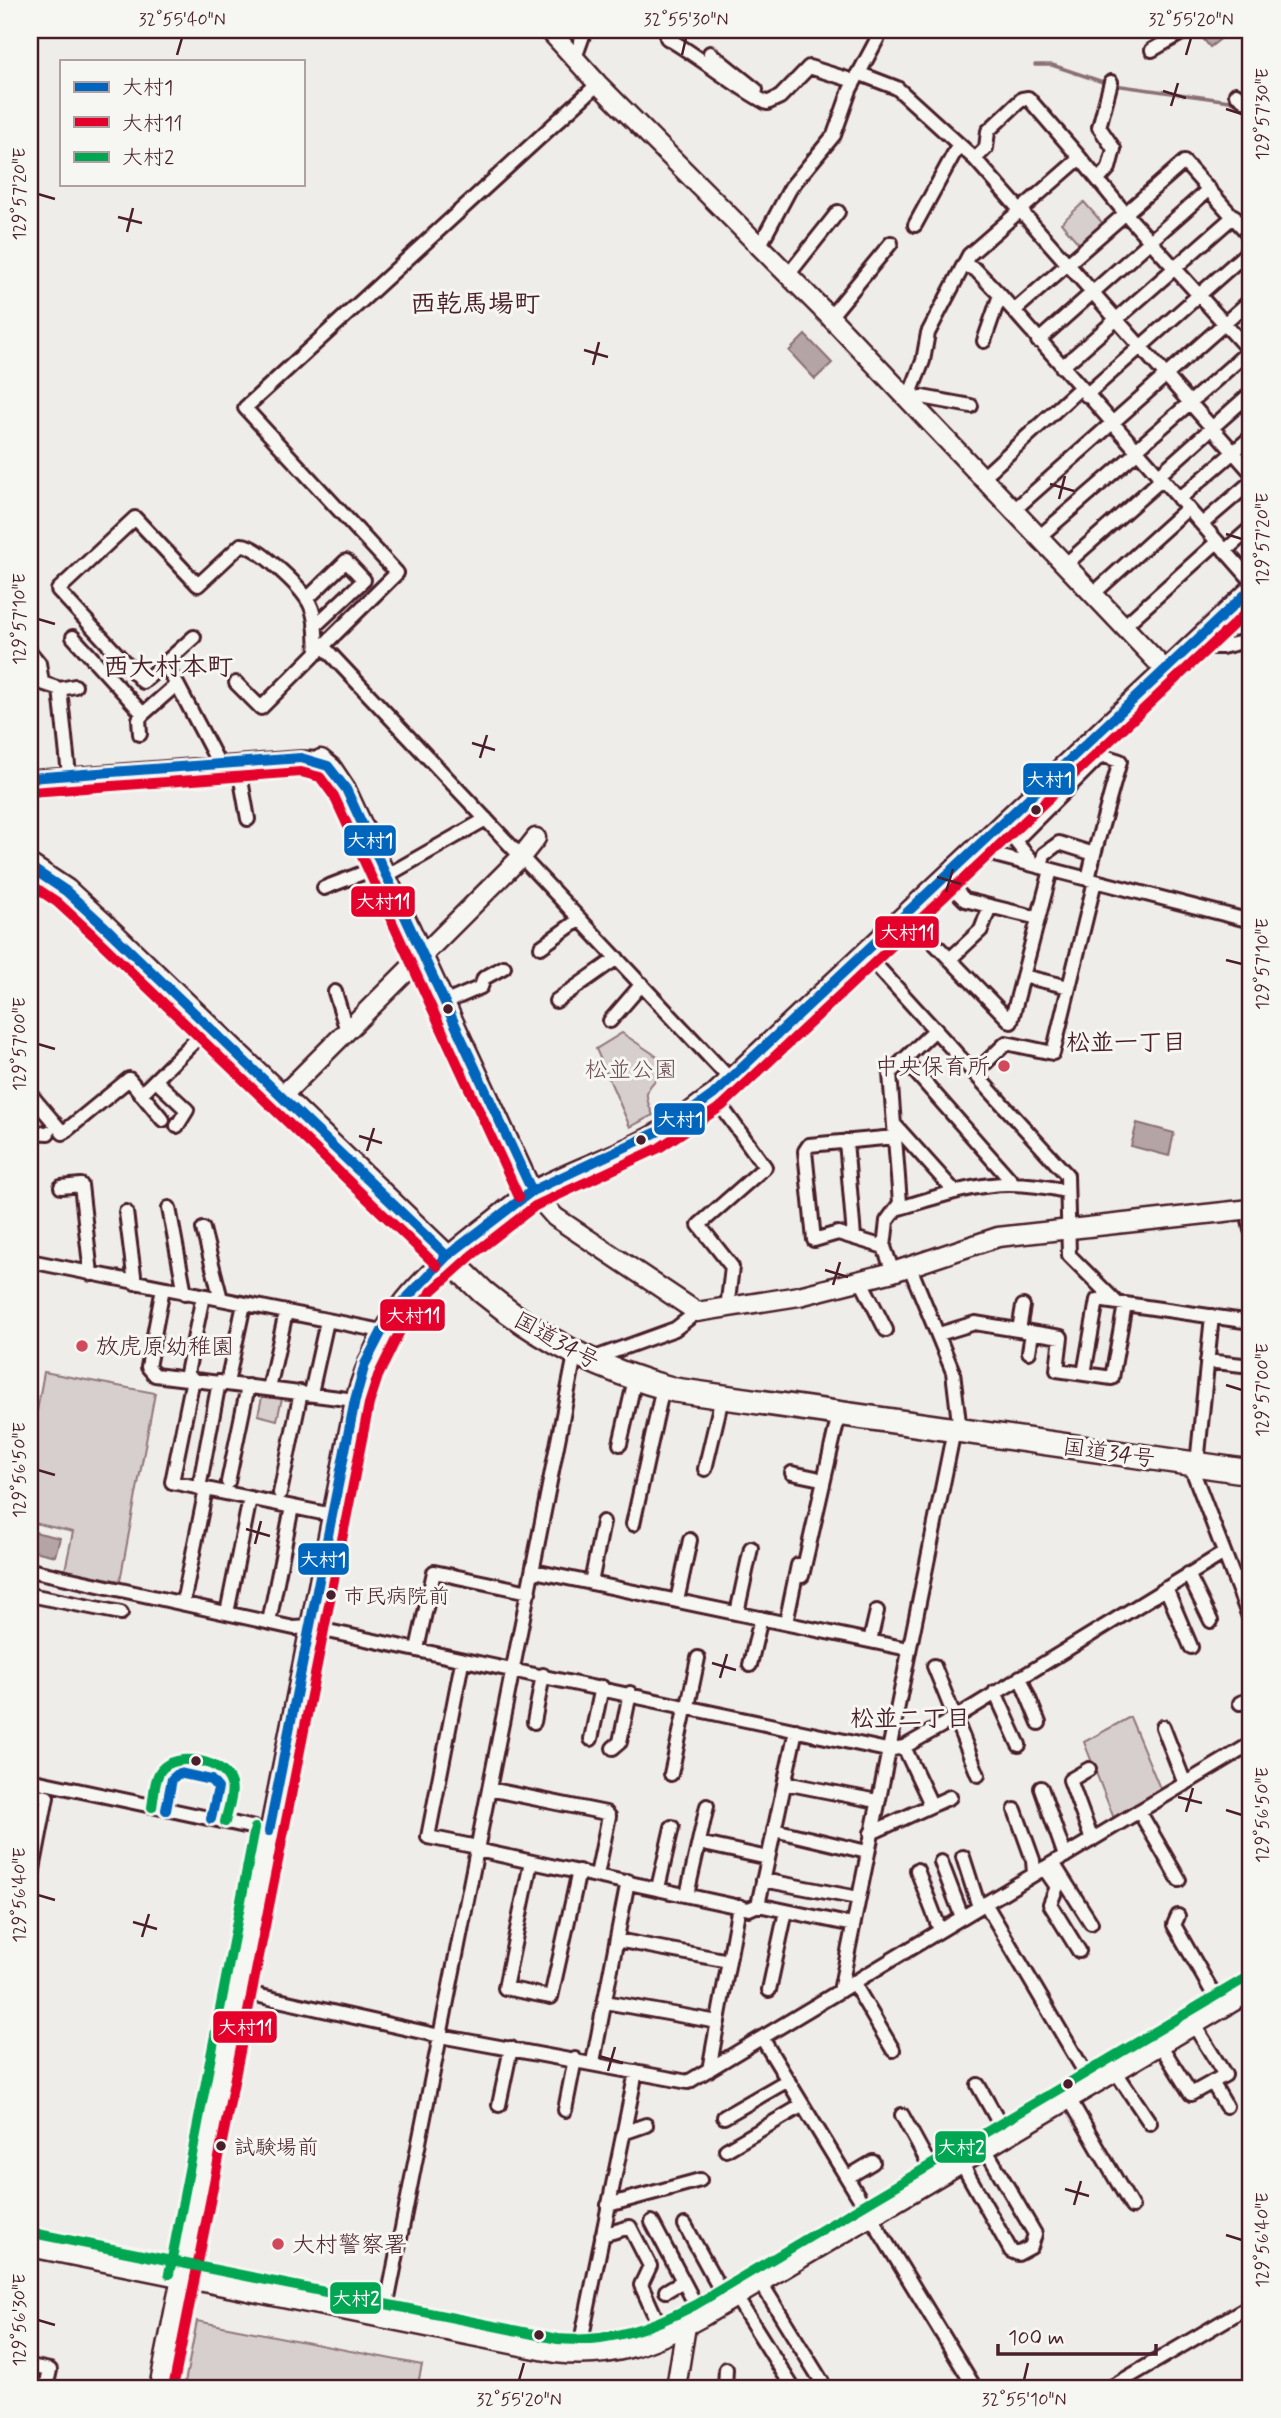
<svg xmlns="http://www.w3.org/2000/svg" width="1281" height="2418" viewBox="0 0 1281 2418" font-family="Mynerve,'Klee One',sans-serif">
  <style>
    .green { fill: #d7cfce; stroke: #90777c; stroke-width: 2 }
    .water { fill: #b4a4a5; stroke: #8a6f74; stroke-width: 2 }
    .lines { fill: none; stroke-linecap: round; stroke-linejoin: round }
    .stream { stroke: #8a6f74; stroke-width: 3.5 }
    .street-casing { stroke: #4a1f2b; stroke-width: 18 }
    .secondary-casing { stroke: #4a1f2b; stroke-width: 23 }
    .highway-casing { stroke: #4a1f2b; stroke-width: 28 }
    .street { stroke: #f6f6f2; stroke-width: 12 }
    .secondary { stroke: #f6f6f2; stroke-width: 18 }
    .highway { stroke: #f6f6f2; stroke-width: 23 }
    .bus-1-casing { stroke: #f6f6f2; stroke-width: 16 }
    .bus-2-casing { stroke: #f6f6f2; stroke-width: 16 }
    .bus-3-casing { stroke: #f6f6f2; stroke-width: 16 }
    .bus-1 { stroke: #0065bd; stroke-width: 10 }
    .bus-2 { stroke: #e4002b; stroke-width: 10 }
    .bus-3 { stroke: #00a651; stroke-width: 10 }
    .ticks { fill: none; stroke: #4a1f2b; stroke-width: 2.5 }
    .bus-dot { fill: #4a1f2b; stroke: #f6f6f2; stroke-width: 2.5 }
    .poi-dot { fill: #d1495b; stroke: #f6f6f2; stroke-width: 2.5 }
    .labels { text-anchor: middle; stroke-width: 6; stroke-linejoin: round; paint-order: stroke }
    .bus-label { font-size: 21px; fill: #4a1f2b; stroke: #f6f6f2; text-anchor: start }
    .poi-label { font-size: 23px; fill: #4a1f2b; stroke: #f6f6f2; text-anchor: start }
    .park-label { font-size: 23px; fill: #6d4b54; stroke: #f6f6f2 }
    .street-label { font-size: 23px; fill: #4a1f2b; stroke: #f6f6f2 }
    .neighbourhood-label { font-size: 24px; font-weight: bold; fill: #4a1f2b; stroke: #f6f6f2 }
    .quarter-label { font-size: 26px; font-weight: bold; fill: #4a1f2b; stroke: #f6f6f2 }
    .line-badge { stroke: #f6f6f2; stroke-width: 2.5 }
    .badge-label { font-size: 19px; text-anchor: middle; font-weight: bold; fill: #fff }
    .neatline { fill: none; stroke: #4a1f2b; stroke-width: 2.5 }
    .ticks-label { font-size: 18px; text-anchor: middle; fill: #4a1f2b }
  </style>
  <rect width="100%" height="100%" fill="#efedea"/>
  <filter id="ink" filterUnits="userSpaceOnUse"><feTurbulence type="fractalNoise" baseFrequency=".0143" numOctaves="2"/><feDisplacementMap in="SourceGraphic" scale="14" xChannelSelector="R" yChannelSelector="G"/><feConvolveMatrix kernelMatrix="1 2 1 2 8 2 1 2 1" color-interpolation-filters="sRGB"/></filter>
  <g filter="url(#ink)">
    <path class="green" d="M1084 202 1105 226 1081 246 1061 223Z
      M622 1033 664 1061 665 1065C654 1090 638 1083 653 1115L630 1127 596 1049Z
      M44 1372 155 1393 120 1581 65 1570 73 1532 30 1522V1450Z
      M263 1393 282 1398 277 1420 258 1415Z
      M1130 1717 1162 1793 1115 1821 1084 1742Z
      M197 2321 422 2365 417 2388H184Z"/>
    <path class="water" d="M1204 30H1232L1210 47 1199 34Z
      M805 335 832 363 815 379 789 351Z
      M1137 1123 1174 1133 1169 1156 1131 1146Z
      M30 1531 60 1538 55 1556 30 1550Z"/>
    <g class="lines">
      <path class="stream" d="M1035 65H1052L1106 83
        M1114 85 1237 102"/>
      <g class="street-casing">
        <path id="street" d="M667 38C702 58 731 84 767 103L780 97 809 67 854 81
          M1152 50 1187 30
          M710 53 756 90
          M575 58 585 30
          M858 73 897 88 975 159 1251 472
          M598 84 245 408 397 573 323 646 730 1079
          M1236 94 1251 105
          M975 159 986 148 988 131 1022 99 1028 98 1080 158
          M1099 179 1109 168 1114 149 1099 127 1111 82
          M915 225 958 146
          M760 245 791 187 834 135 850 90 882 30
          M966 265 976 270 1000 295 1251 580
          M788 275 838 212
          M1014 311 1184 162 1251 237
          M830 317 891 243
          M984 341 1000 295
          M1038 341 1209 189
          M1062 367 1234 216
          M1086 395 1251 249
          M908 399 923 361 928 333 969 255 1080 158 1125 213 1251 353
          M908 399 922 397 971 406
          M1136 450 1251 349
          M1158 476 1251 393
          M983 477 1080 388
          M1179 499 1251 437
          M1014 510 1251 300
          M1202 524 1251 482
          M1040 536 1137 452
          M1225 551 1251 528
          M1066 564 1162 479
          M1093 594 1187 509
          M307 599 346 561 364 580 315 626
          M1124 626 1217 542
          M73 637 143 714 177 684 219 764
          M1191 647H1222L1251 640
          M30 652 39 663 42 683 60 689
          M164 664 143 682 58 590 135 518 198 585 241 545C255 543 299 586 307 599 317 613 316 636 317 653
          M236 683 261 708 320 649
          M177 684 164 664 194 637
          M140 734 139 719 143 714
          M238 763 248 819
          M69 775 60 689 75 686
          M30 778 301 758 321 759
          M975 850 1251 921
          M1094 854 1120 761 1101 755 1098 750
          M1035 865 1015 841 1101 755
          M1041 867 1044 854 1059 843 1094 854 1088 879
          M386 876 486 819
          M944 879 965 900 1038 918
          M324 888 381 866
          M906 914 1011 1022 1051 870
          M541 947 580 919
          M865 953 1067 1175 1069 1255 1117 1303
          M950 959 981 930 990 906
          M1023 976 1069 987
          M335 992 347 1031
          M556 1001 617 958
          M444 1003 481 987 484 978 504 967
          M610 1021 642 984
          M904 1059 1014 1184
          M975 1073 1006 1043 1053 1053 1095 881
          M155 1080 187 1110 177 1126
          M30 1094 63 1133 129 1079 163 1120
          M141 1094 209 1027
          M713 1095 765 1167 699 1225 732 1267 727 1309
          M894 1124 955 1192
          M30 1132 48 1133
          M846 1141 854 1237
          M61 1187 81 1185 91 1274
          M169 1208 185 1293
          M899 1208C965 1189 996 1175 1065 1191
          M1247 1209 1251 1230
          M126 1212 135 1283
          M203 1229 221 1299
          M884 1247 838 1233 814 1240 805 1151 809 1145 895 1137
          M30 1261 382 1331
          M909 1265 953 1372 960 1431
          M893 1272 884 1247 887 1221 900 1203 890 1073 936 1029
          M861 1281 886 1330
          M163 1288 148 1367 155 1375 355 1400
          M1125 1304 1251 1322
          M1019 1330 1023 1306
          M939 1334 975 1323 1061 1337 1057 1370 1112 1378 1125 1304 1097 1300 1084 1374
          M1029 1352 1032 1333
          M592 1359 675 1329 697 1312
          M1207 1361 1251 1366
          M186 1378 203 1296
          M193 1379 172 1482 332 1515
          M227 1383 244 1304
          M269 1389 286 1312
          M311 1393 327 1321
          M620 1444 635 1379
          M1190 1464 1251 1622
          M1197 1464 1212 1316
          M705 1469 722 1398
          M792 1473 816 1478
          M228 1482 248 1386
          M199 1488 219 1382
          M280 1493 301 1392
          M633 1524 663 1387
          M30 1570 294 1628 309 1627 887 1750 904 1747 955 1718 1224 1553
          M534 1571 908 1649
          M1188 1574 1211 1621
          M802 1576 839 1414
          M591 1583 603 1522
          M1166 1588 1191 1647
          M30 1595 121 1613
          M677 1601 690 1540
          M183 1603 206 1489
          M227 1613 250 1498
          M737 1613 751 1548
          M269 1622 292 1507
          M786 1623 798 1565
          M870 1641 877 1611
          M417 1649 434 1572 529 1592
          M750 1665 761 1618
          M934 1666 978 1775
          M461 1667 428 1837 477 1847
          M1020 1677 1039 1723
          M995 1692 1019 1745
          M1240 1703 1251 1699
          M688 1706 698 1658
          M534 1722 543 1675
          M1163 1727 1185 1784
          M591 1739 602 1687
          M904 1747 929 1800 927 1807
          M613 1748 620 1742 630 1693
          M1089 1769 1070 1780 1092 1840
          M671 1774 686 1705
          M30 1780 269 1831
          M785 1783 877 1801
          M1041 1788 1065 1856
          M489 1789 606 1813 609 1816 597 1875
          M30 1793 47 1797 30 1885
          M1015 1810 1033 1860 1034 1874
          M1139 1811 1179 1880
          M774 1830 867 1852
          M871 1833 950 1797
          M699 1843 768 1858
          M477 1850 749 1909 758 1905 796 1730
          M963 1857 979 1907
          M531 1862 505 1988 551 1997 579 1871
          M941 1862 962 1917
          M1053 1863 1091 1923
          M1044 1868 1057 1887 1050 1904 1079 1951
          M917 1870 940 1930
          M763 1880 858 1898
          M658 1888 672 1827
          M687 1895 707 1806
          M985 1903 1093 2086
          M758 1905 853 1925
          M1178 1916 1174 1925 1222 2009
          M617 1940 729 1961
          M853 1982 893 2050
          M769 1990 786 1911
          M238 1991 440 2036 688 2082 1251 1744
          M840 1991 954 1430
          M605 2002 718 2022
          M762 2038 975 2388
          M1161 2046 1191 2094 1225 2075 1194 2025
          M593 2062 628 1881
          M709 2070 739 1906
          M1116 2072 1150 2123
          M1212 2082 1226 2106
          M978 2085 1007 2137
          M1070 2100 1132 2207
          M499 2105 511 2048
          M565 2110 575 2059
          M902 2115 937 2179
          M724 2117 788 2080
          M623 2133 646 2125
          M726 2150 803 2105
          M962 2164 1011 2251 1018 2254 1031 2247 1035 2234 986 2150
          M848 2177 873 2162
          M608 2205 700 2180
          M652 2222 702 2317
          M685 2225 727 2302
          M602 2235 630 2227 650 2266 641 2285 664 2336
          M761 2283 822 2382 820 2388
          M666 2291 683 2281
          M736 2297 793 2388
          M384 2319 575 1355
          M578 2356 636 2072
          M30 2366 50 2370 46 2388
          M725 2388 726 2369
          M1110 2388 1251 2305"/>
      </g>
      <g class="secondary-casing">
        <path id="secondary" d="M549 30 598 84 830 317 1166 671
          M321 759 332 768 346 789 532 1191 555 1217 697 1312 799 1296 893 1272 998 1237 1251 1209
          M282 1096 521 857 536 838
          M30 2247 556 2353C611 2360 655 2343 702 2317L1251 1991
          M159 2388 355 1400C379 1317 420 1276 487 1225 502 1214 517 1199 534 1190 578 1167 627 1152 669 1126 684 1117 698 1105 713 1095L1251 589
          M676 2388 686 2326"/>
      </g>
      <g class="highway-casing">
        <path id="highway" d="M30 867 66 891 104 926 483 1292C541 1340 602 1371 675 1390L1251 1472"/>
      </g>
      <use href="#street" class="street"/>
      <use href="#secondary" class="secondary"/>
      <use href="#highway" class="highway"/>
      <g class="bus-1-casing">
        <path id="bus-1" d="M30 778 301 758 328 766 346 789 532 1191
          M30 867 66 891 104 926 447 1256
          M166 1810 172 1779 179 1773 211 1780 218 1788 211 1819
          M269 1831 355 1400 365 1364 382 1331 403 1302 447 1256 532 1191 670 1126 713 1095 1251 589"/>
      </g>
      <g class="bus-2-casing">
        <path id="bus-2" d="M31 792 301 772 320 777 334 796 519 1197
          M30 884 57 902 94 936 437 1266
          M173 2388 369 1404 378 1376 401 1329 432 1291 472 1255 535 1206 659 1148 722 1106 1251 608"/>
      </g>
      <g class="bus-3-casing">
        <path id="bus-3" d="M152 1807C154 1797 154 1779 161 1770 176 1751 225 1760 231 1784 234 1795 227 1812 225 1822
          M33 2233 558 2339C609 2343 651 2328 695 2305L1244 1979
          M169 2274 255 1828"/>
      </g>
      <use href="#bus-1" class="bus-1"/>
      <use href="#bus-2" class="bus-2"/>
      <use href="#bus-3" class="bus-3"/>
    </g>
  </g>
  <path class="ticks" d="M177 55 182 38M682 55 686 38M1186 55 1191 38M1163 91 1186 98M1171 106 1178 83M1226 109 1242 114M38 194 55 199M118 217 142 223M127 232 133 208M584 350 608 357M593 365 599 342M1050 484 1074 491M1059 499 1065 476M1226 534 1242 539M38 619 55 624M472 743 495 750M480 758 487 735M937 877 961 884M946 892 953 869M1226 960 1242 964M38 1044 55 1049M359 1136 382 1143M367 1151 374 1128M825 1270 848 1277M833 1285 840 1262M1226 1385 1242 1390M38 1470 55 1475M246 1529 270 1536M255 1544 261 1521M712 1663 736 1670M720 1678 727 1654M1178 1797 1202 1803M1226 1810 1242 1815M1186 1812 1193 1788M38 1895 55 1900M133 1922 157 1929M142 1937 149 1914M599 2056 623 2063M608 2071 615 2047M1065 2189 1089 2196M1074 2205 1081 2181M1226 2235 1242 2240M38 2320 55 2325M519 2380 524 2363M1024 2380 1028 2363"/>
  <g class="bus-dot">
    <circle cx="1036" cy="810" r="6"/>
    <circle cx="448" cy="1009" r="6"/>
    <circle cx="641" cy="1140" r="6"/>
    <circle cx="331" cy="1595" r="6"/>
    <circle cx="196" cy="1761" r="6"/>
    <circle cx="1068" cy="2084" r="6"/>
    <circle cx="221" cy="2146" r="6"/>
    <circle cx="539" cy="2335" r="6"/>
  </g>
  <g class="poi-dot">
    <circle cx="1004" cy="1066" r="7"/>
    <circle cx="82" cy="1346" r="7"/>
    <circle cx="278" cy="2244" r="7"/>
  </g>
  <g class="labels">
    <g class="bus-label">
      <text x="344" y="1603">市民病院前</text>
      <text x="234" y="2154">試験場前</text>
    </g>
    <g class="poi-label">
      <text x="990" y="1074" text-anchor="end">中央保育所</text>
      <text x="96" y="1354">放虎原幼稚園</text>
      <text x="292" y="2252">大村警察署</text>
    </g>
    <g class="park-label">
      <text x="631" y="1077">松並公園</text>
    </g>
    <g class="street-label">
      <text transform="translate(557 1340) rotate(29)" y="8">国道34号</text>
      <text transform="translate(1109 1452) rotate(8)" y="8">国道34号</text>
    </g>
    <g class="neighbourhood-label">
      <text x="1126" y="1050">松並一丁目</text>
      <text x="910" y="1726">松並二丁目</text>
    </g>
    <g class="quarter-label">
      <text x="475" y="312">西乾馬場町</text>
      <text x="168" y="675">西大村本町</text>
    </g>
  </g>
  <g class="line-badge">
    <rect x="1022" y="762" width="54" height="34" rx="7" fill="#0065bd"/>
    <rect x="343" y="824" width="54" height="33" rx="7" fill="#0065bd"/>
    <rect x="350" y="885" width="66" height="33" rx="7" fill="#e4002b"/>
    <rect x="874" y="915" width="66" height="34" rx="7" fill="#e4002b"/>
    <rect x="653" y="1102" width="53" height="34" rx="7" fill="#0065bd"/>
    <rect x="379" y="1298" width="67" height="34" rx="7" fill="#e4002b"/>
    <rect x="297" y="1542" width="53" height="34" rx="7" fill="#0065bd"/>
    <rect x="212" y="2010" width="66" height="34" rx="7" fill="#e4002b"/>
    <rect x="934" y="2130" width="53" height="34" rx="7" fill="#00a651"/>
    <rect x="329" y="2281" width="53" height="34" rx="7" fill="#00a651"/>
  </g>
  <g class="badge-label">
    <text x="1049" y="786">大村1</text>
    <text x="370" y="847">大村1</text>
    <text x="383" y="908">大村11</text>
    <text x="907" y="939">大村11</text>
    <text x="680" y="1126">大村1</text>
    <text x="413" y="1322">大村11</text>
    <text x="323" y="1566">大村1</text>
    <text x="245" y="2034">大村11</text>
    <text x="961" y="2154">大村2</text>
    <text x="356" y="2305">大村2</text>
  </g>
  <rect width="1281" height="2418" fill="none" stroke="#f6f6f2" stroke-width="77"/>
  <rect x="60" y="60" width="245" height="126" fill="#f6f6f2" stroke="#b1a0a2" stroke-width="2"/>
  <rect x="74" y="82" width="35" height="10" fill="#0065bd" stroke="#b1a0a2" stroke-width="2"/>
  <text x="122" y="94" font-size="21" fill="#4a1f2b">大村1</text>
  <rect x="74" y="117" width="35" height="10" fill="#e4002b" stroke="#b1a0a2" stroke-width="2"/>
  <text x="122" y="130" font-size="21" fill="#4a1f2b">大村11</text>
  <rect x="74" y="152" width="35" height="10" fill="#00a651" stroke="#b1a0a2" stroke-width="2"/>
  <text x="122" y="164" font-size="21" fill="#4a1f2b">大村2</text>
  <path d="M998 2344v10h158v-10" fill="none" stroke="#4a1f2b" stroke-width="3.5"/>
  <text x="1008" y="2344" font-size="21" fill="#4a1f2b" stroke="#f6f6f2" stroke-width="5" paint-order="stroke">100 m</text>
  <rect x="38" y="38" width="1204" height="2342" class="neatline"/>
  <g class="ticks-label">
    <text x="182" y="25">32°55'40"N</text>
    <text x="686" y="25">32°55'30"N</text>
    <text x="1191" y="25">32°55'20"N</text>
    <text transform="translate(1262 114) rotate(-90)" y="6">129°57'30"E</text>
    <text transform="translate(19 194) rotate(-90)" y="6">129°57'20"E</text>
    <text transform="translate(1262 539) rotate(-90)" y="6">129°57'20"E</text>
    <text transform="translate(19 619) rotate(-90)" y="6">129°57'10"E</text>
    <text transform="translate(1262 964) rotate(-90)" y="6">129°57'10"E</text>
    <text transform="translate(19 1044) rotate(-90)" y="6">129°57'00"E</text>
    <text transform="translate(1262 1390) rotate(-90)" y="6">129°57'00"E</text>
    <text transform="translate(19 1470) rotate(-90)" y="6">129°56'50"E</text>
    <text transform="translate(1262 1815) rotate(-90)" y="6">129°56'50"E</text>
    <text transform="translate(19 1895) rotate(-90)" y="6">129°56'40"E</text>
    <text transform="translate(1262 2240) rotate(-90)" y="6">129°56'40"E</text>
    <text transform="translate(19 2320) rotate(-90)" y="6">129°56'30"E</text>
    <text x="519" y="2405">32°55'20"N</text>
    <text x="1024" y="2405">32°55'10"N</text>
  </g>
</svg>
